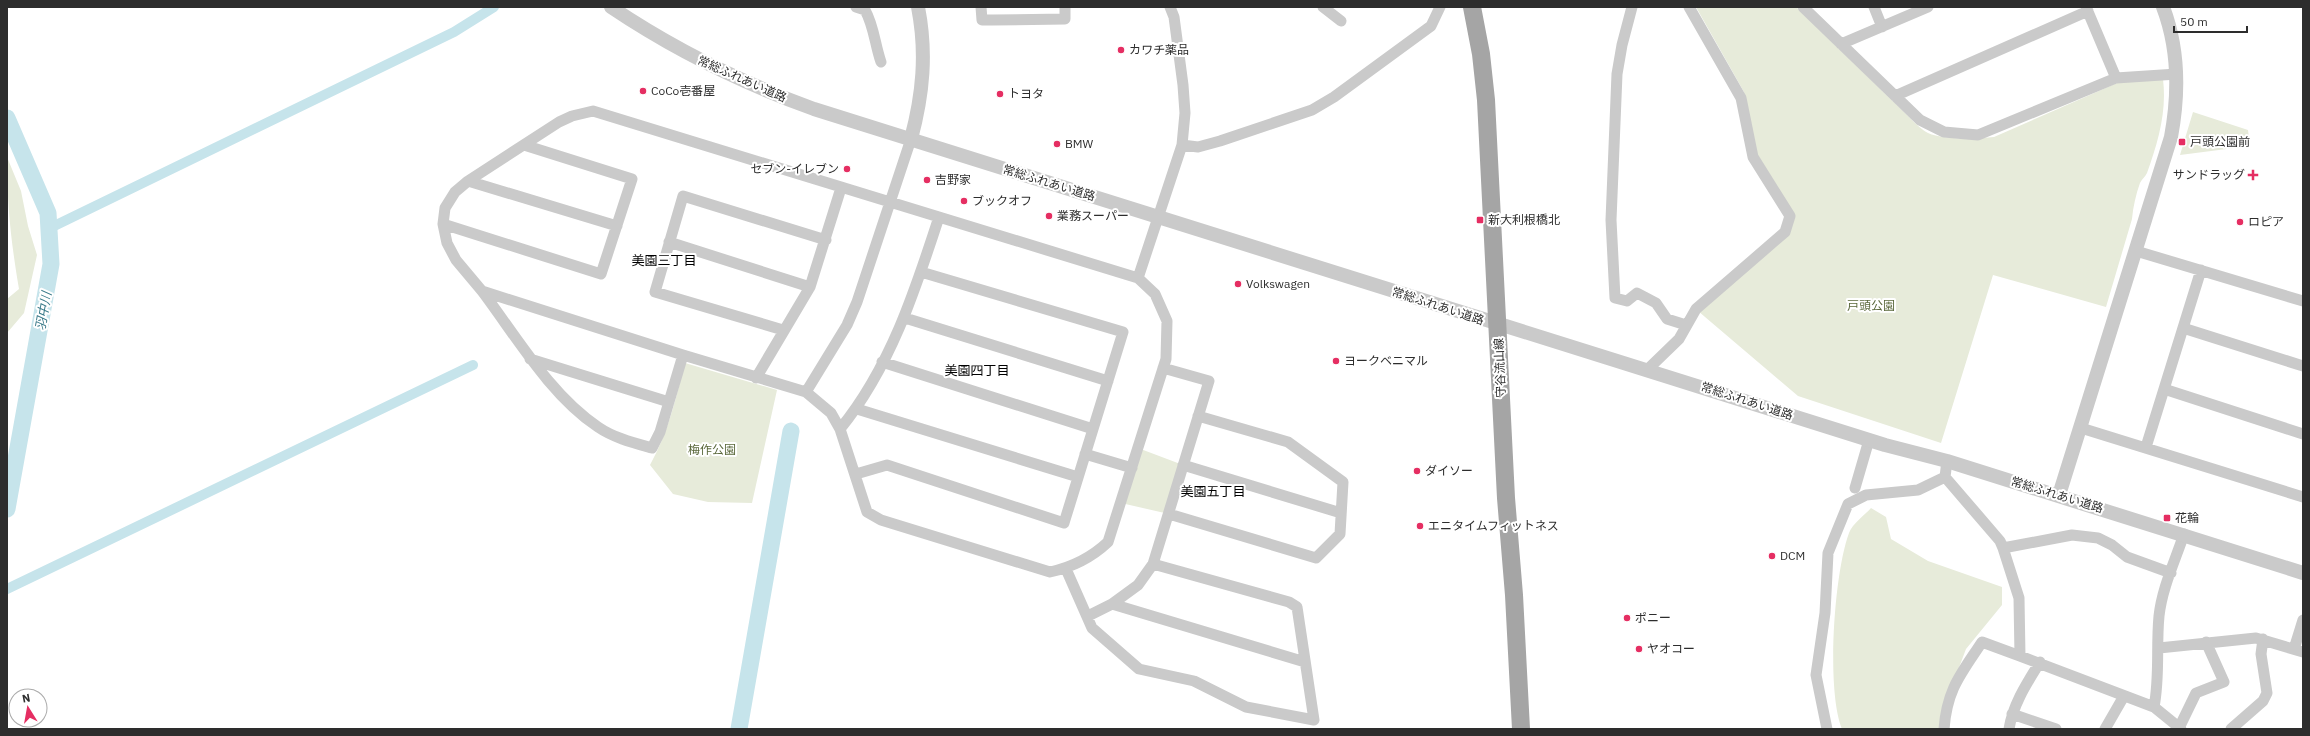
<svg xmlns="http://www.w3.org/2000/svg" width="2310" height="736" viewBox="0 0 2310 736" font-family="'IBM Plex Sans','Noto Sans JP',sans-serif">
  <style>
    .green { fill: #e7ebda }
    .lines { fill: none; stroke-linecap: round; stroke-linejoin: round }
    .canal { stroke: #c6e4eb; stroke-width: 10 }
    .river { stroke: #c6e4eb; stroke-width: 17 }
    .minor { stroke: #cacaca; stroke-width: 11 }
    .tertiary { stroke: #cacaca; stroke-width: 14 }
    .primary { stroke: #a5a5a5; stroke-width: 18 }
    .poi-dot { fill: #e52e62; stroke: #fff; stroke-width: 1.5 }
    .labels { text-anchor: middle; stroke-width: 4; stroke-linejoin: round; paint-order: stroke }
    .poi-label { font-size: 12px; fill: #2d2d2d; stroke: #fff; text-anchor: start }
    .street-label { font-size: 12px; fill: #2d2d2d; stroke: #fff }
    .park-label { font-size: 12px; fill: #5a683b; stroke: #fff }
    .neighbourhood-label { font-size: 13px; fill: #000; stroke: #fff }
    .water-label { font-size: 13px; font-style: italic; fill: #397a89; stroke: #fff }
  </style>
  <rect width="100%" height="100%" fill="#fff"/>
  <path class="green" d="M1696 7H1796L1911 119C1916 124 1922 130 1928 133 1943 140 1977 139 1994 137L2124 80 2163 79C2167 112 2158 142 2147 173 2145 177 2142 179 2140 183 2136 194 2133 207 2132 219L2106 307 1993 275 1941 443 1798 396 1698 311 1794 221 1755 153 1744 92Z
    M2193 112 2248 130 2250 146 2180 155Z
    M7 157 21 191 28 226 37 255 24 313 7 333V299L19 289C11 242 7 205 7 157Z
    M685 363 777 390 752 503 708 502 673 494 650 465C668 433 676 398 685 363Z
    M1138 448 1183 465 1169 514 1121 503Z
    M1871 508 1886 517 1891 539 1928 561 2002 587V605L1966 649 1949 694 1945 729H1842C1826 690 1834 573 1849 533 1852 524 1865 515 1871 508Z"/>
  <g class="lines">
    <path class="canal" d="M50 228 454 32 494 7
      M7 589 473 365"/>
    <path class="river" d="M7 118 48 213 51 264 7 509
      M739 729 791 431"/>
    <path class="minor" d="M856 7 865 10C874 26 875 45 881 62
      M981 7 982 20H993L1065 19V7
      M1323 7 1341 21
      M1632 7 1622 45 1617 74 1611 220 1615 298 1627 301 1637 293 1656 303 1667 319 1686 325
      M1803 7 1920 120 1944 132 1978 135 2116 78 2177 74
      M1874 7 1882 27
      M2086 7 2116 78
      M1841 44 1928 7
      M1895 96 2088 11
      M593 111 1138 278 1155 294 1167 321 1166 359 1108 542C1091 558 1073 567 1050 572L881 520 867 512 840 429 831 413 806 392 683 355 482 291 456 260 447 243 443 224 445 208 455 192 468 181 559 122 572 116Z
      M1182 145 1198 147 1220 141 1312 110 1334 97 1431 26 1440 7
      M468 181 617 226
      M443 224 601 274 632 179 524 145
      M669 242 810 287
      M2136 251 2303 301
      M1138 278 1182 145 1185 113 1183 85 1174 17 1170 7
      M482 291C516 336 550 395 598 427 614 438 634 443 652 448L660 432 683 355
      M905 318 1108 381
      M2183 328 2303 366
      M783 330 655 292 683 196 826 240
      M530 359 669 402
      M882 362 1093 429
      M1647 370 1679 339 1696 309 1785 232 1790 216 1753 157 1741 98 1689 7
      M756 378 810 287 841 188
      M2164 389 2303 434
      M806 392 847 325 857 302 911 139
      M857 409 1078 477
      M2081 428 2303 497
      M840 429C890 368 915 291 939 217
      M2146 447 2201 270
      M1085 454 1132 468
      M1947 461 1945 477 2000 541 2003 548 2019 598 2020 656 2154 707 2181 729
      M1183 465 1341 513
      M856 474 887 465 1064 523 1123 332 921 272
      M1855 488 1869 440
      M1169 514 1316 558 1340 534 1343 482 1288 442 1198 416
      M2003 548 2072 535 2098 538 2112 545 2127 557 2171 573
      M1066 569 1092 628 1139 669 1194 681 1246 707 1314 720 1297 607 1289 602 1153 564
      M1112 604 1305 662
      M1088 616 1112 604 1138 585 1153 564 1209 381 1163 368
      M2159 648 2256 638 2303 652
      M2294 649 2303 620
      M2154 707C2160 677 2156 647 2159 616 2162 588 2175 561 2184 534
      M2012 714 2056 729
      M2179 728 2196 693 2224 682 2206 642
      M1827 729 1816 675 1825 613 1828 553 1848 504 1866 495 1918 490 1945 477
      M1944 729C1947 689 1961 674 1982 642L2020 656
      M2009 729C2013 704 2027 683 2040 662
      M2105 729 2124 696
      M2231 729 2263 701 2267 693 2261 654 2263 639"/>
    <path class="tertiary" d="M611 7C675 50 742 83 814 109L1885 445 1947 461 2303 573
      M911 139C923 94 927 53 918 7
      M2059 495 2171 137C2179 94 2179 49 2163 7"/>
    <path class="primary" d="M1472 7 1481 54 1486 100 1506 498 1514 595 1521 729"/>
  </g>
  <g class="poi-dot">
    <circle cx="1121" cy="50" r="4"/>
    <circle cx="643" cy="91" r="4"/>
    <circle cx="1000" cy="94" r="4"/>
    <rect x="2178" y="138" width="8" height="8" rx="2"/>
    <circle cx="1057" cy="144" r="4"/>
    <circle cx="847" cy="169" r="4"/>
    <path d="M2251 169h4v4h4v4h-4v4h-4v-4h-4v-4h4z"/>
    <circle cx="927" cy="180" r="4"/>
    <circle cx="964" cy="201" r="4"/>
    <circle cx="1049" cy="216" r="4"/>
    <rect x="1476" y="216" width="8" height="8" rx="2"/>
    <circle cx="2240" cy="222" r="4"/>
    <circle cx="1238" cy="284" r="4"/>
    <circle cx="1336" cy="361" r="4"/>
    <circle cx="1417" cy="471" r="4"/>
    <rect x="2163" y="514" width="8" height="8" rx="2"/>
    <circle cx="1420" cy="526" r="4"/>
    <circle cx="1772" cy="556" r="4"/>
    <circle cx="1627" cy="618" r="4"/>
    <circle cx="1639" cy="649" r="4"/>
  </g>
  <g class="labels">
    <g class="poi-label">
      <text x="1129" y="54">カワチ薬品</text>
      <text x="651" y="95">CoCo壱番屋</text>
      <text x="1008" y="98">トヨタ</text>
      <text x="2190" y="146">戸頭公園前</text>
      <text x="1065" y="148">BMW</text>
      <text x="839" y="173" text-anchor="end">セブン-イレブン</text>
      <text x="2245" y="179" text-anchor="end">サンドラッグ</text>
      <text x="935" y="184">吉野家</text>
      <text x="972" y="205">ブックオフ</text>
      <text x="1057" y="220">業務スーパー</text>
      <text x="1488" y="224">新大利根橋北</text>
      <text x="2248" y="226">ロピア</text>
      <text x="1246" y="288">Volkswagen</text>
      <text x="1344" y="365">ヨークベニマル</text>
      <text x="1425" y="475">ダイソー</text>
      <text x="2175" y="522">花輪</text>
      <text x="1428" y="530">エニタイムフィットネス</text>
      <text x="1780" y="560">DCM</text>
      <text x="1635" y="622">ポニー</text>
      <text x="1647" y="653">ヤオコー</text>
    </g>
    <g class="street-label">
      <text transform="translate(742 79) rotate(24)" y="4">常総ふれあい道路</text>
      <text transform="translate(1049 183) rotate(17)" y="4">常総ふれあい道路</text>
      <text transform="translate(1438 306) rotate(18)" y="4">常総ふれあい道路</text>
      <text transform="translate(1500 368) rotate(-92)" y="4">守谷流山線</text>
      <text transform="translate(1747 401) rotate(18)" y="4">常総ふれあい道路</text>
      <text transform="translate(2057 495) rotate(17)" y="4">常総ふれあい道路</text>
    </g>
    <g class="park-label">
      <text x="1871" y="310">戸頭公園</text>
      <text x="712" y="454">梅作公園</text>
    </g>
    <g class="neighbourhood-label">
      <text x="664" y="265">美園三丁目</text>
      <text x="977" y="375">美園四丁目</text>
      <text x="1213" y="496">美園五丁目</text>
    </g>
    <g class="water-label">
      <text transform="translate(43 311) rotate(-80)" y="5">羽中川</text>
    </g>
  </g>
  <rect width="2310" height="736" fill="none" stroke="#2d2d2d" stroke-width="16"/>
  <g transform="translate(28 708) rotate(349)"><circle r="19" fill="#ffffff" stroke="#ababab"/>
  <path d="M0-3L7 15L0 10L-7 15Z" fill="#e52e62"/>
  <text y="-6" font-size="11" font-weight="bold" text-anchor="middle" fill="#2d2d2d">N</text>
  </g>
  <path d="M2174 26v6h73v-6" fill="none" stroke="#2d2d2d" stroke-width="2"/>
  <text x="2180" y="26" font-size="12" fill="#2d2d2d" stroke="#ffffff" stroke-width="3" paint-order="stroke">50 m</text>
</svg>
